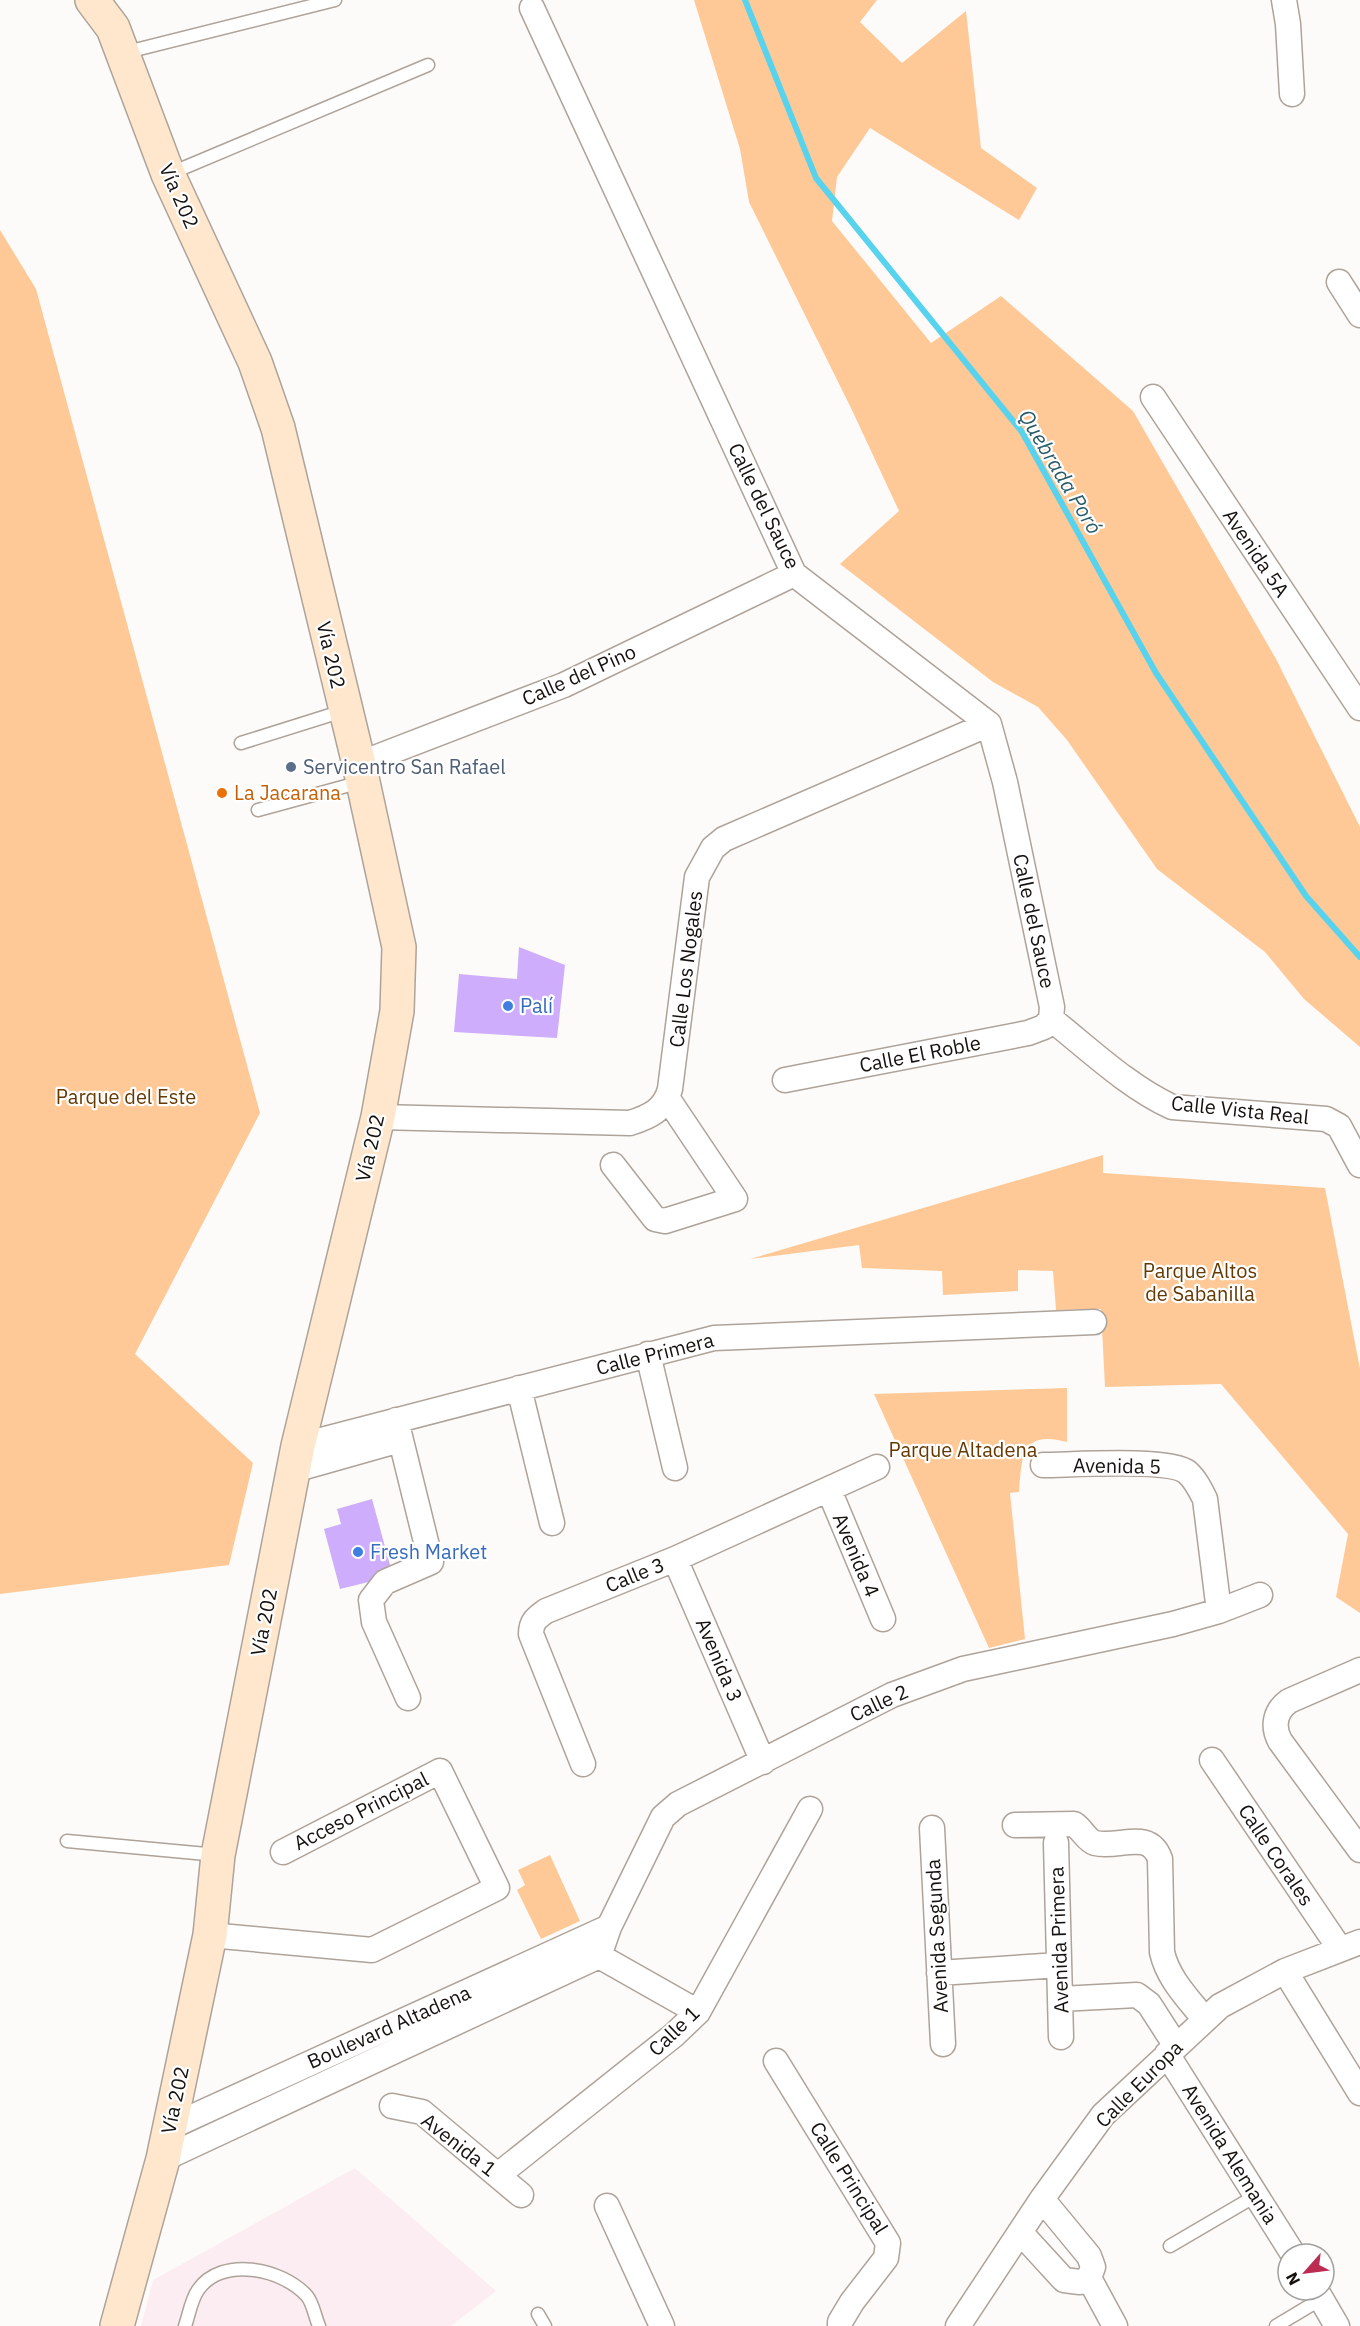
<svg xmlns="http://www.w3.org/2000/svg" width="1360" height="2326" viewBox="0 0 1360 2326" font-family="'IBM Plex Sans',sans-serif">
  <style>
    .industrial { fill: #fcedf2 }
    .green { fill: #fec997 }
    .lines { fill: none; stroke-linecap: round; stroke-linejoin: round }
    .stream { stroke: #58d3ee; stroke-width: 6 }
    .building { fill: #ceadfc }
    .lane-casing { stroke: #aea39a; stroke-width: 15 }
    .street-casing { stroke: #aea39a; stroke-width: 27 }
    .secondary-casing { stroke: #aea39a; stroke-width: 36 }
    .lane { stroke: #fff; stroke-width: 12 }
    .street { stroke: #fff; stroke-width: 24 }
    .secondary { stroke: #fee7cd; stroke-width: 33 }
    .service-dot { fill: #5c6f8a; stroke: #fff; stroke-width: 2 }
    .food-dot { fill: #e8710a; stroke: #fff; stroke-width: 2 }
    .shop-dot { fill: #3f7fe0; stroke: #fff; stroke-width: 2 }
    .labels { text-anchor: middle; stroke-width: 4.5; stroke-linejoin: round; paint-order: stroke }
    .street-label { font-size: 20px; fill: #15110e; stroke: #fff }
    .service-label { font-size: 20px; fill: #4e5e75; stroke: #fff; text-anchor: start }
    .food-label { font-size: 20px; fill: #c56008; stroke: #fff; text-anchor: start }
    .shop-label { font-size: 20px; fill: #366cbe; stroke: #fff; text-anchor: start }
    .park-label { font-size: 20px; fill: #643902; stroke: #fff }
    .water-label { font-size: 21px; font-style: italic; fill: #285b67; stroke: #fff }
  </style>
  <rect width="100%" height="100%" fill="#fdfbf9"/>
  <path class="industrial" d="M355 2168 496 2291 451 2326H141L153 2280Z"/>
  <path class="green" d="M694 0H877L860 22 902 63 966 11 981 148 1037 188 1019 220 870 128 837 177 832 221 931 343 1001 296 1133 411 1276 659 1360 827V1047L1304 999 1265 952 1157 869 1067 740 1038 707 993 682 840 564 899 511 851 408 749 202 740 149Z
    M0 230 36 289 260 1113 135 1354 253 1463 229 1565 0 1594Z
    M1103 1155V1173L1325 1188 1360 1369V1613L1336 1597 1348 1534 1221 1384 1105 1387 1101 1309 1056 1310 1053 1271 1018 1270V1291L943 1295 942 1271 862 1268 859 1245 750 1259Z
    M1067 1388V1442C1021 1430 1022 1456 1019 1492L1010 1493 1025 1639 989 1648 874 1394Z
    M550 1855 580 1921 541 1939 517 1890 525 1885 518 1870Z"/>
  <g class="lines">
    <path class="stream" d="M745 0 816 178 1022 432 1156 673 1306 896 1360 957"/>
  </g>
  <path class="building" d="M519 947 565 965 557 1038 454 1032 459 974 517 979Z
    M372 1499 393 1576 340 1589 324 1529 341 1524 337 1509Z"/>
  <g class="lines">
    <g class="lane-casing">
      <path id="lane" d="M123 53 335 0
        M169 174 428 65
        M241 743 343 711
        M258 810 361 782
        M67 1841 217 1855
        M1170 2246 1257 2195
        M538 2314 545 2326
        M185 2326C189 2315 191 2300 198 2290 221 2256 282 2268 307 2296 313 2303 315 2317 319 2326
        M1276 2326 1321 2299"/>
    </g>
    <g class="street-casing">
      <path id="street" d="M1284 0 1288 24 1292 94
        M532 8 794 574 989 724 1005 782 1052 1007 1051 1019
        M1339 282 1360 315
        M1153 397 1360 708
        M359 764 564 685 794 574
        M1051 1019C1089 1049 1127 1086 1172 1107L1326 1119 1339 1126 1360 1165
        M785 1080 1028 1033 1044 1027 1051 1019
        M378 1117 630 1123C649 1117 665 1110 670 1089L697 877 713 848 724 839 989 724
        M613 1165 655 1219 665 1221 735 1199 668 1099
        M648 1354 675 1468
        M519 1388 552 1523
        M396 1420 431 1562 385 1582 371 1600 374 1622 408 1698
        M298 1446 714 1338 1094 1322
        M1043 1465C1070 1465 1169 1458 1187 1472 1195 1479 1200 1489 1205 1499L1219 1611
        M294 1470 400 1440
        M829 1490 883 1619
        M675 1559 763 1762
        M1360 1670 1289 1701C1275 1711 1272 1726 1280 1741L1360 1850
        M1212 1760 1340 1949
        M583 1764 531 1634C531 1622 536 1618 546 1611L675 1559 877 1467
        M1015 1825 1074 1824C1082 1829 1086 1840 1095 1843 1119 1849 1149 1828 1160 1859L1162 1952C1168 1979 1188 1998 1205 2020
        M932 1828 943 2044
        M1056 1843 1061 2037
        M210 1935 372 1950 497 1888 440 1771 283 1852
        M599 1956 609 1927 663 1817 678 1804 892 1695 963 1669 1173 1624 1219 1611 1260 1595
        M599 1956 698 2012
        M1285 1971 1360 2093
        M939 1973 1059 1965
        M1060 1999 1137 1995 1149 2004 1176 2046
        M1167 2054 1293 2254
        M776 2061 888 2243 886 2258 852 2302 840 2322V2326
        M392 2106 422 2112 521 2195
        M168 2128 609 1927
        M163 2159 599 1956
        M498 2175 674 2035 698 2012 810 1809
        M607 2206 662 2326
        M1020 2232 1064 2280 1080 2282 1089 2278 1093 2267 1089 2256 1042 2199
        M1089 2278 1115 2326
        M1316 2290 1337 2326
        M958 2326 1042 2199 1103 2115 1220 2006 1285 1971 1360 1942"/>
    </g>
    <g class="secondary-casing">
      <path id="secondary" d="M92 0 113 28 168 174 255 362 278 428 359 764 399 947 397 1011 378 1117 298 1446 218 1855 210 1935 163 2159 117 2326"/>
    </g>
    <use href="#lane" class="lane"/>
    <use href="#street" class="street"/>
    <use href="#secondary" class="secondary"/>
  </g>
  <circle class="service-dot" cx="291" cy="767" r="6"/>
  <circle class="food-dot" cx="222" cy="793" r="6"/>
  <g class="shop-dot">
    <circle cx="508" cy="1006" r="6"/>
    <circle cx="358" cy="1552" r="6"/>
  </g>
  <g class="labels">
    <g class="street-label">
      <text transform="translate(179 196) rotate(66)" y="7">Vía 202</text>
      <text transform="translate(764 506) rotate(64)" y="7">Calle del Sauce</text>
      <text transform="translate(1256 553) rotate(56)" y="7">Avenida 5A</text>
      <text transform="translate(331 655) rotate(77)" y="7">Vía 202</text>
      <text transform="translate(579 675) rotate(-24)" y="7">Calle del Pino</text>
      <text transform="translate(1034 921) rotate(78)" y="7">Calle del Sauce</text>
      <text transform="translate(686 969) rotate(-83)" y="7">Calle Los Nogales</text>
      <text transform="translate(920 1054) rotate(-11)" y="7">Calle El Roble</text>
      <text transform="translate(1240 1110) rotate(6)" y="7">Calle Vista Real</text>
      <text transform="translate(370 1148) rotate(-77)" y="7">Vía 202</text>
      <text transform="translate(655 1354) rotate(-14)" y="7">Calle Primera</text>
      <text transform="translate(1117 1466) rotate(1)" y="7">Avenida 5</text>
      <text transform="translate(856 1555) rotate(67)" y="7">Avenida 4</text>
      <text transform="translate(635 1575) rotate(-22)" y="7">Calle 3</text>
      <text transform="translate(264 1622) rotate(-79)" y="7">Vía 202</text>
      <text transform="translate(719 1660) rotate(67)" y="7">Avenida 3</text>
      <text transform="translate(879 1703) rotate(-25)" y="7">Calle 2</text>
      <text transform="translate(361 1811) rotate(-27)" y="7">Acceso Principal</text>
      <text transform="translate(1276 1855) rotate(56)" y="7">Calle Corales</text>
      <text transform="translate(937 1936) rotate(-93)" y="7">Avenida Segunda</text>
      <text transform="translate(1059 1940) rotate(-92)" y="7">Avenida Primera</text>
      <text transform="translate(389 2027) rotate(-24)" y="7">Boulevard Altadena</text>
      <text transform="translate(674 2031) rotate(-44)" y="7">Calle 1</text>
      <text transform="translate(1139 2084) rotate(-45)" y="7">Calle Europa</text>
      <text transform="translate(175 2100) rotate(-78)" y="7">Vía 202</text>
      <text transform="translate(459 2145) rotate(38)" y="7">Avenida 1</text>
      <text transform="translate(1230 2154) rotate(58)" y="7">Avenida Alemania</text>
      <text transform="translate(849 2178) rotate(58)" y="7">Calle Principal</text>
    </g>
    <g class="service-label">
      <text x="303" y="774">Servicentro San Rafael</text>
    </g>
    <g class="food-label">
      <text x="234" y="800">La Jacarana</text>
    </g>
    <g class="shop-label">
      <text x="520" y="1013">Palí</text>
      <text x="370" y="1559">Fresh Market</text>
    </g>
    <g class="park-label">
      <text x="126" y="1104">Parque del Este</text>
      <text x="1200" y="1278">Parque Altos<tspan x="1200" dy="23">de Sabanilla</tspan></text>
      <text x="963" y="1457">Parque Altadena</text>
    </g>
    <g class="water-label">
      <text transform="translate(1060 472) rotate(59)" y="7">Quebrada Poró</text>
    </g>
  </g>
  <g transform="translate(1306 2272) rotate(242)"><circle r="28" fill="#ffffff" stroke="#a1a09f" stroke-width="1.5"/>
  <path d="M0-4.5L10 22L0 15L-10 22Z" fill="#bb2b52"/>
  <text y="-9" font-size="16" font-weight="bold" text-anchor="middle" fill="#15110e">N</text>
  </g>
</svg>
